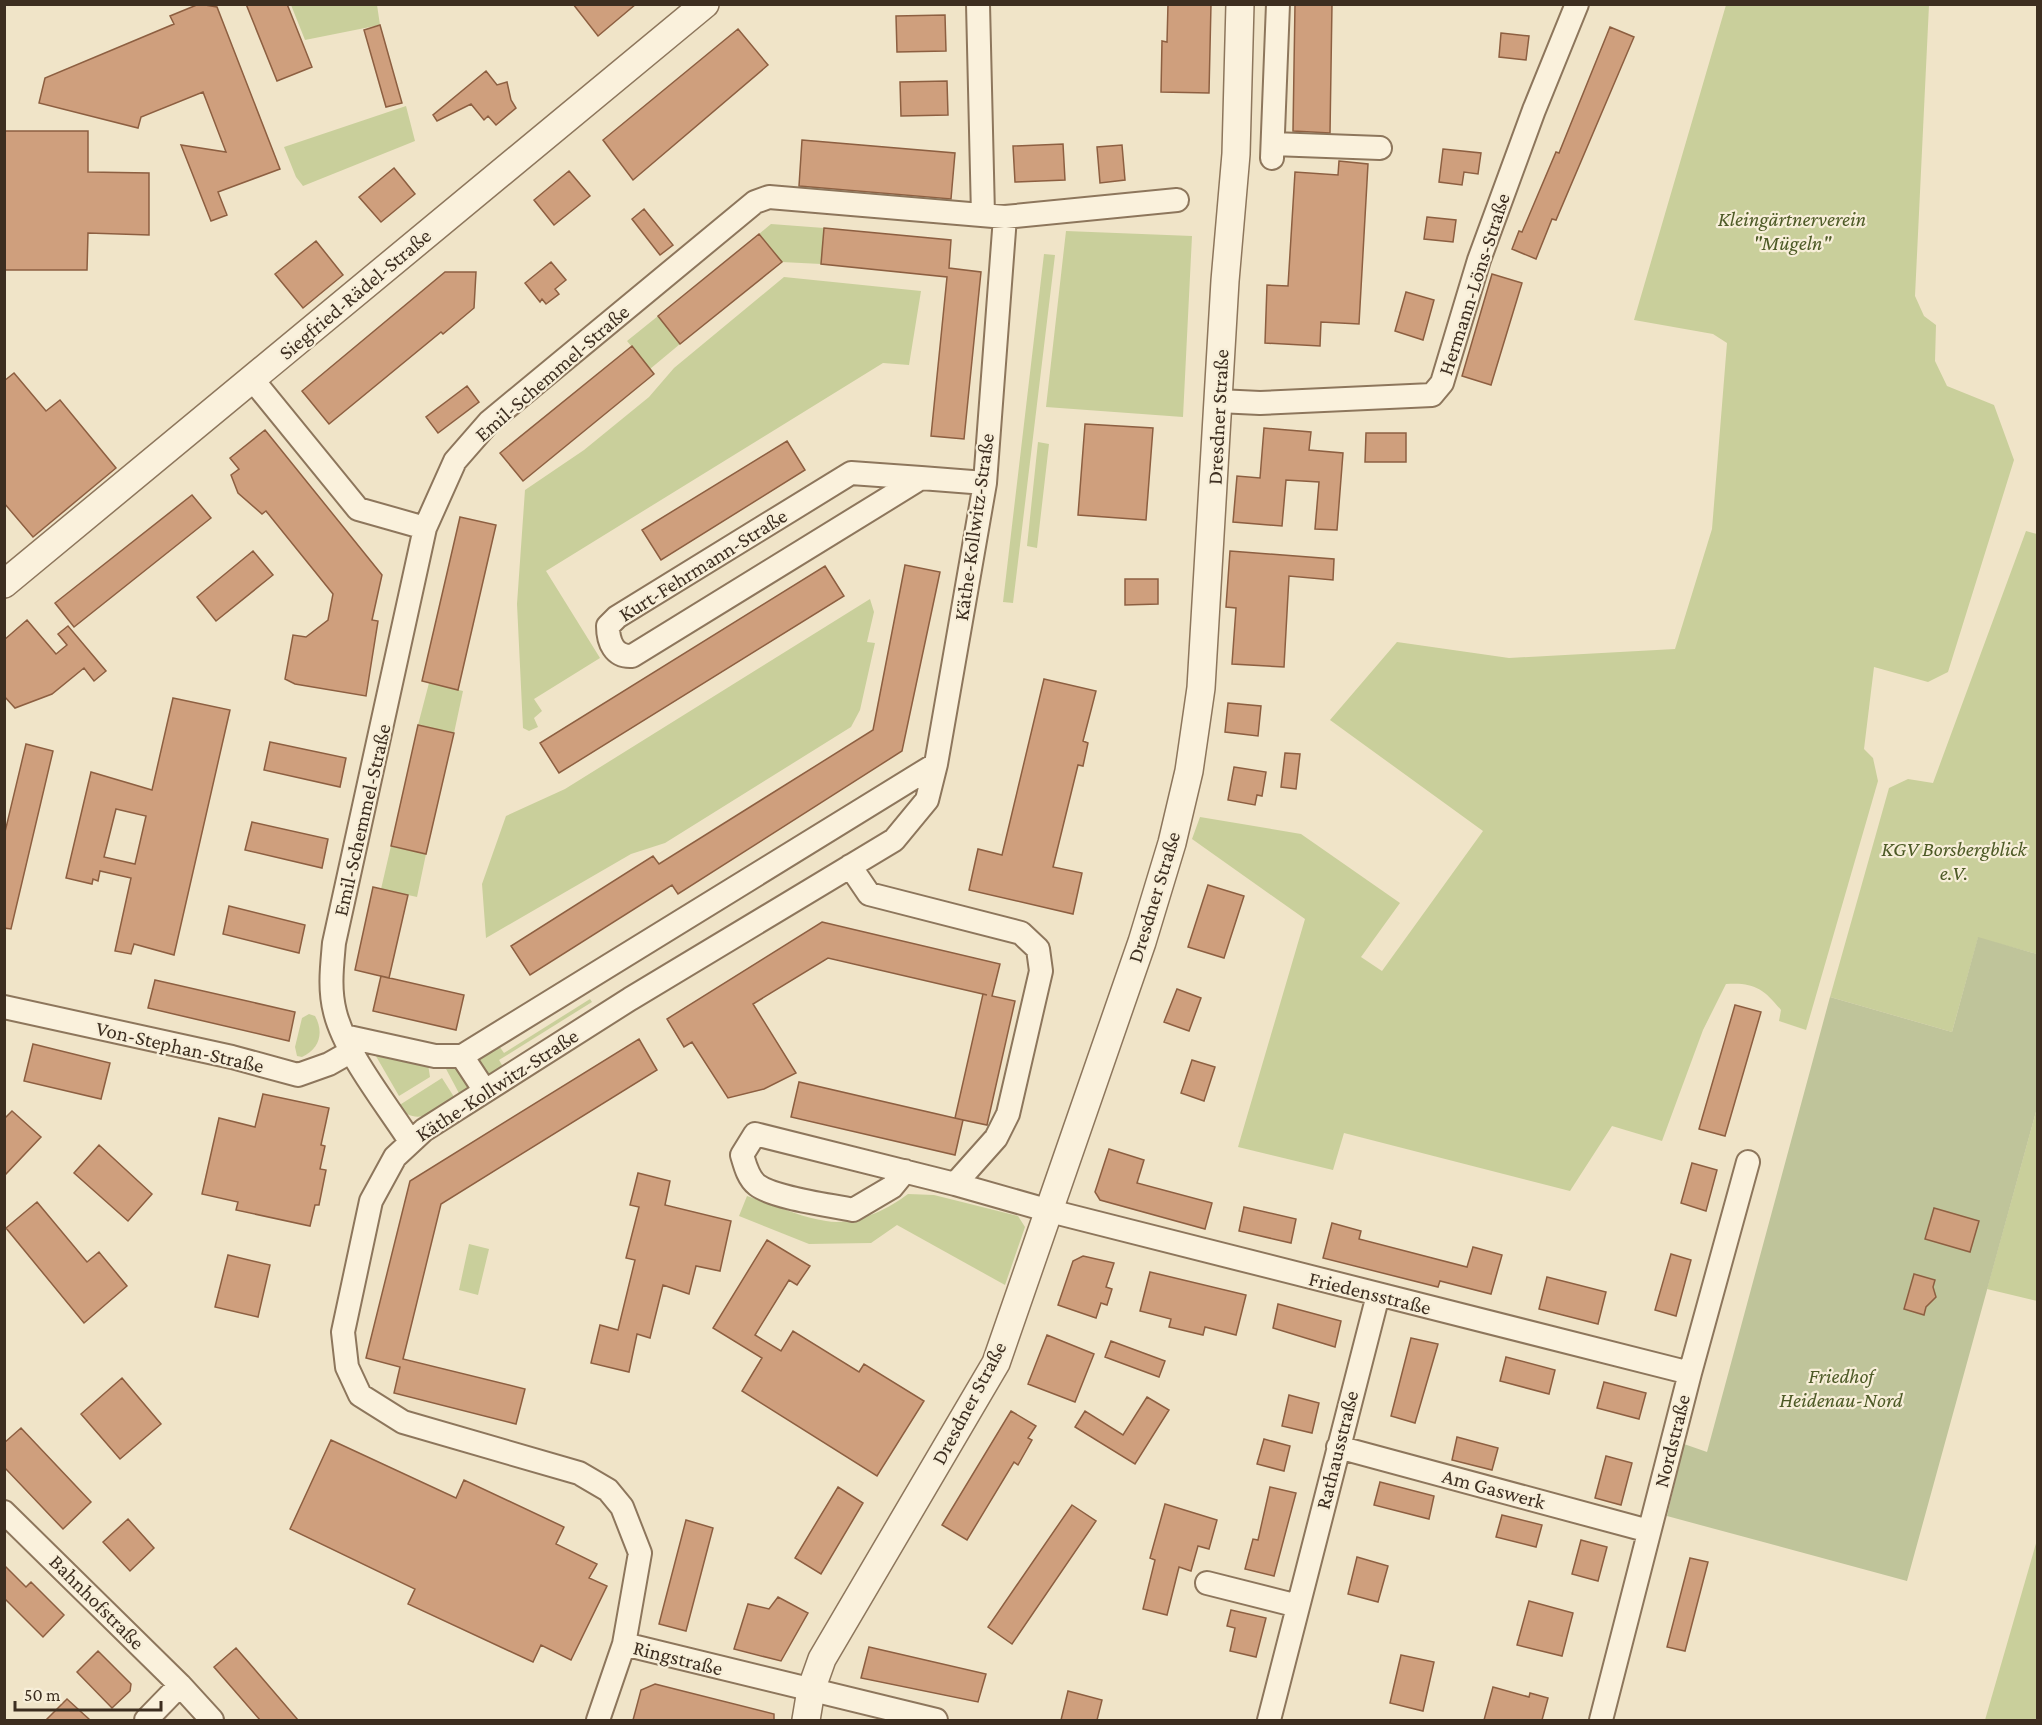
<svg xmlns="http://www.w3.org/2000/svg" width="2042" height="1725" viewBox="0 0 2042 1725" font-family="'Crimson Pro',serif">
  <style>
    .green { fill: #c9cf9b }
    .cemetery { fill: #bfc49a }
    .building { fill: #cf9f7d; stroke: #8d5f41; stroke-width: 1.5; fill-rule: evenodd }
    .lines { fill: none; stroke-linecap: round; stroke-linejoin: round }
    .minor-casing { stroke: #8d765c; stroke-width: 26 }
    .tertiary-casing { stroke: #8d765c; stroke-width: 30 }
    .minor { stroke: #faf1dc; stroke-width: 22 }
    .tertiary { stroke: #faf1dc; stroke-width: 27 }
    .labels { text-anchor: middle; stroke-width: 4.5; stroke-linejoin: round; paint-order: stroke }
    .park-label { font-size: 21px; font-style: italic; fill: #4d5a26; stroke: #f7eed8 }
    .street-label { font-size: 21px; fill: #3d2e20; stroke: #f7eed8 }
  </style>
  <rect width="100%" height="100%" fill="#f0e4c8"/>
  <path class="green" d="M291 5H377L380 25 305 40Z
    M1726 5H1929L1915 296 1924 316 1936 325 1935 361 1947 386 1994 405 2014 460 1948 672 1928 682 1874 667 1864 749 1873 758 1878 781 1806 1030 1779 1021 1781 1010C1764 989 1754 982 1726 984L1703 1030 1662 1141 1612 1126 1570 1191 1344 1133 1333 1170 1238 1147 1305 919 1192 839 1200 817 1301 834 1400 903 1361 957 1382 971 1483 831 1330 720 1397 642 1509 658 1675 649 1712 529 1727 343 1713 334 1634 320Z
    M406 106 415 141 303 186 296 177 284 147Z
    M771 224 824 228 821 264 782 262 759 234Z
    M1066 231 1192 236 1183 417 1046 407Z
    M1044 254 1055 255 1013 603 1003 602Z
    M784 277 921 291 909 365 883 363 546 571 600 658 534 699 542 711 534 718 538 727 529 731 523 728 517 604 525 490 584 450 649 397 674 368Z
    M658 316 680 344 650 369 627 341Z
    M1038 442 1049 444 1037 548 1027 546Z
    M2026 531 2037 534V954L1978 938 1952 1032 1830 997 1889 788 1908 779 1933 783Z
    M870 599 874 612 867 642 875 643 860 710 851 727 665 843 631 854 486 938 482 884 506 816 565 789Z
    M429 683 463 691 454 733 418 725Z
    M391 846 426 854 417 897 381 889Z
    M590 999 592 1002 499 1060 505 1070 494 1077 485 1075 478 1062 482 1054 497 1043 504 1053Z
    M309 1014 315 1016C324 1032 320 1049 302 1057L297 1056 295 1047 302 1018Z
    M373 1051 428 1064 430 1077 399 1096Z
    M445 1067 459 1069 469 1085 461 1097Z
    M442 1078 456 1100C437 1111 415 1128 398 1106Z
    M2037 1108V1301L1987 1289Z
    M908 1194 934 1195 1018 1216 1025 1227 1005 1285 897 1225 871 1243 809 1244 739 1216 747 1196C772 1204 800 1217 826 1221 854 1226 887 1210 908 1194Z
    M469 1244 489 1249 478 1295 459 1290Z
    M2037 1540V1720H1985Z"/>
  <path class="cemetery" d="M1978 937 2037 954V1108L1907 1581 1667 1516 1684 1444 1707 1452 1830 997 1952 1032Z"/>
  <path class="building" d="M199 4 217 7 280 169 218 192 227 215 211 221 181 145 226 152 203 92 141 117 138 128 39 103 45 78 174 24 170 16Z
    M246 4H287L312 67 277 81Z
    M573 4H636L598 36Z
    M1168 4H1211L1209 93 1161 92 1162 41 1167 42Z
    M1295 4H1332L1330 133 1293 131Z
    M945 15 946 51 897 52 896 16Z
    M380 25 402 103 386 107 364 30Z
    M1610 27 1634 37 1556 220 1552 219 1536 259 1512 249 1519 231 1522 232 1556 152 1559 153Z
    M738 29 768 65 633 180 603 140Z
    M1501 33 1529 36 1526 60 1499 57Z
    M486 71 497 85 507 82 511 100 516 108 496 125 488 116 484 120 471 104 437 121 433 115Z
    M947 81 948 115 901 116 900 82Z
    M4 131H88V172L149 173V235L88 233 87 270H4Z
    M802 140 955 153 951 199 799 186Z
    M1063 144 1065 180 1015 182 1013 146Z
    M1122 145 1125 180 1100 183 1097 147Z
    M1443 149 1481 153 1478 174 1464 172 1462 185 1439 182Z
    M1339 161 1368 164 1359 324 1321 322 1320 346 1265 343 1267 285 1288 286 1295 172 1338 175Z
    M394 168 415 194 381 222 359 197Z
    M569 171 590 196 554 225 534 200Z
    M644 209 673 245 660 255 632 219Z
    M1427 217 1456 220 1453 242 1424 239Z
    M824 228 951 240 949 268 981 272 964 439 931 436 947 277 821 264Z
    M759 234 782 262 680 344 658 316Z
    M316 241 343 275 303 308 275 274Z
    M551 262 566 280 555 289 559 294 546 304 542 299 540 302 525 283Z
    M445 272H476L474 308 443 334 441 332 329 424 302 391Z
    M1492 274 1522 283 1491 385 1462 376Z
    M1406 292 1434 300 1423 340 1395 331Z
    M632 346 654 374 523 481 500 453Z
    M14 373 46 411 60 400 116 468 33 537 4 503V381Z
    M467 386 479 402 438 433 426 417Z
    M1085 424 1153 428 1146 520 1078 515Z
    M1264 428 1311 432 1309 450 1343 453 1337 530 1315 529 1319 482 1286 480 1282 526 1233 522 1237 476 1260 478Z
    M265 430 382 575 372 620 378 621 366 696 295 684 285 679 293 635 306 637 328 620 333 594 266 511 262 514 238 493 231 475 239 469 230 458Z
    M1366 433H1406V462H1365Z
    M787 441 805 470 661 560 642 530Z
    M192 495 211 518 74 627 55 603Z
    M460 517 496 525 458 690 422 681Z
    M253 551 273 575 216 621 197 597Z
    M1230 551 1334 559 1333 580 1289 576 1284 667 1232 664 1236 608 1226 607Z
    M905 565 940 572 902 751 678 894 672 885 530 975 511 946 653 856 659 864 873 730Z
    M825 566 844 596 559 773 540 743Z
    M1125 579H1158V604L1125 605Z
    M27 620 56 654 67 645 58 634 68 626 106 671 94 681 84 668 52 694 15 708 4 696V640Z
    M1044 679 1096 691 1083 741 1088 743 1083 766 1078 765 1053 867 1082 873 1073 914 969 890 978 849 1002 855Z
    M173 698 230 710 174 955 134 944 131 954 115 951 131 878 100 871 98 881 93 879 92 884 66 878 91 772 152 790ZM116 809 146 816 135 864 104 857Z
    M1228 703 1261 706 1258 736 1225 732Z
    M418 725 454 733 426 854 391 846Z
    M270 742 346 758 340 787 264 770Z
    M26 744 53 751 11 929 4 928V836Z
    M1285 753 1300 754 1296 789 1281 787Z
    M1234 767 1266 772 1262 796 1257 795 1255 805 1228 800Z
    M252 822 328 839 322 868 245 850Z
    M1208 885 1244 896 1224 958 1188 947Z
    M373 887 408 895 389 978 355 970Z
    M229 906 305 925 299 953 223 934Z
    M822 922 1000 964 992 996 1015 1001 987 1125 963 1120 955 1155 791 1117 799 1082 963 1120 955 1118 983 994 987 995 828 958 753 1004 796 1073 764 1089 728 1098 692 1042 684 1047 667 1019Z
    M381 976 464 995 456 1030 373 1011Z
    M155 980 295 1012 289 1041 148 1008Z
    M1177 989 1201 998 1189 1031 1164 1022Z
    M1735 1005 1761 1012 1725 1136 1699 1129Z
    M639 1039 657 1070 441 1204 403 1359 525 1389 516 1424 394 1393 400 1367 366 1358 410 1181Z
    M33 1044 110 1063 101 1099 24 1081Z
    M1192 1060 1215 1067 1204 1101 1181 1093Z
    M263 1094 329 1108 321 1145 325 1146 320 1169 326 1170 319 1205H315L310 1226 236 1210 238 1202 202 1194 219 1118 255 1127Z
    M12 1111 41 1137 4 1176V1119Z
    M99 1145 152 1194 128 1221 74 1173Z
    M1109 1149 1144 1160 1137 1183 1212 1203 1205 1229 1100 1200 1095 1192Z
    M1692 1163 1717 1170 1706 1211 1681 1203Z
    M638 1173 670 1181 665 1205 731 1221 720 1271 696 1266 689 1294 663 1285 650 1338 637 1334 629 1372 591 1363 600 1325 618 1330 635 1260 626 1258 639 1207 630 1205Z
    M37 1202 87 1262 99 1252 127 1286 84 1323 6 1228Z
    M1244 1207 1296 1219 1291 1243 1239 1231Z
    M1934 1208 1979 1221 1970 1252 1925 1239Z
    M1332 1223 1361 1231 1359 1239 1467 1267 1473 1247 1502 1255 1491 1294 1440 1281 1438 1287 1323 1258Z
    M767 1240 810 1266 797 1285 789 1280 755 1335 781 1351 793 1331 859 1372 864 1364 924 1401 877 1476 742 1391 762 1358 713 1328Z
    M1671 1254 1691 1260 1676 1316 1655 1310Z
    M228 1255 270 1265 258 1317 215 1307Z
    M1083 1256 1114 1263 1106 1287 1112 1289 1107 1305 1101 1303 1096 1318 1058 1305 1073 1261Z
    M1150 1272 1246 1295 1236 1335 1205 1327 1203 1335 1169 1327 1171 1319 1140 1311Z
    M1914 1274 1935 1280 1933 1287 1936 1297 1926 1307 1924 1315 1904 1309Z
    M1547 1277 1606 1292 1598 1324 1539 1309Z
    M1278 1304 1341 1321 1335 1347 1273 1328Z
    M1047 1335 1094 1354 1075 1402 1028 1384Z
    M1411 1338 1438 1344 1415 1423 1391 1416Z
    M1111 1341 1165 1361 1159 1377 1105 1357Z
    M1506 1357 1555 1370 1549 1394 1500 1381Z
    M122 1378 161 1424 120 1459 81 1414Z
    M1604 1382 1646 1393 1639 1419 1597 1408Z
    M1289 1395 1319 1403 1312 1433 1282 1426Z
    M1147 1397 1169 1410 1135 1464 1075 1427 1085 1411 1123 1435Z
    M1011 1411 1036 1426 1028 1438 1032 1440 1018 1465 1014 1462 967 1540 942 1525Z
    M21 1428 91 1502 63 1529 4 1467V1443Z
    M1457 1437 1498 1448 1492 1470 1452 1460Z
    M1264 1439 1290 1446 1284 1471 1257 1464Z
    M331 1440 456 1498 464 1480 564 1527 556 1544 597 1564 589 1578 607 1586 571 1660 541 1645 533 1662 408 1604 415 1589 290 1529Z
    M1606 1456 1632 1463 1621 1505 1595 1498Z
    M1380 1482 1434 1496 1429 1519 1374 1505Z
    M838 1487 863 1503 821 1574 795 1558Z
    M1270 1487 1296 1493 1274 1576 1245 1569 1253 1539 1258 1540Z
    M1165 1504 1217 1520 1209 1549 1198 1546 1191 1571 1179 1567 1167 1615 1143 1609 1155 1560 1150 1558Z
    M1072 1505 1096 1521 1012 1644 988 1627Z
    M1502 1515 1542 1525 1536 1547 1496 1537Z
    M128 1519 154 1548 130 1571 103 1542Z
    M686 1520 713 1528 686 1631 659 1624Z
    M1581 1540 1607 1547 1598 1581 1572 1574Z
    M1357 1557 1388 1566 1378 1602 1348 1594Z
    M1690 1558 1708 1562 1685 1651 1667 1647Z
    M4 1565 26 1587 31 1582 64 1615 43 1637 4 1598Z
    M778 1597 808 1613 781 1661 734 1649 748 1604 769 1609Z
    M1529 1601 1573 1613 1562 1656 1517 1645Z
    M1231 1610 1266 1618 1256 1657 1230 1651 1235 1628 1227 1626Z
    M869 1647 986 1674 978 1702 861 1678Z
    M236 1648 256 1671 298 1720H260L214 1667Z
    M98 1651 131 1684 130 1691 112 1708 77 1672Z
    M1401 1655 1434 1662 1423 1711 1390 1703Z
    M655 1684 774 1714V1720H633L641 1690Z
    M1493 1687 1529 1697 1530 1693 1548 1698 1542 1720H1484Z
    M1068 1691 1102 1700 1097 1720H1061Z
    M67 1699 90 1720H46Z"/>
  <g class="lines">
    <g class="minor-casing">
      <path id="minor" d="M978 4 983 215
        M1273 144 1380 148
        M1272 158 1278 4
        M252 379 358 509 425 528
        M1218 401 1260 403 1432 395 1442 383 1479 260 1534 110 1577 4
        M851 473 921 478 632 656C614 657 608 642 608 626L617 617Z
        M921 478 985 483
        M850 866 869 894 1021 933 1038 949 1041 971 1008 1114 996 1138 955 1184 1050 1211 1690 1373
        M4 1007 232 1057 298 1075 329 1064 352 1051
        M344 1036 435 1056H462L485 1091
        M462 1056 936 764
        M410 1141C387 1105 345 1053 335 1012 329 989 332 966 334 943L425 528 455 461 489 422 755 202 769 197 1005 217 1177 200
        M905 1171 892 1187 853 1210C830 1205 774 1198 757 1185 748 1178 745 1165 742 1155L755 1134 955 1184
        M1338 1447 1649 1531
        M4 1512 180 1685 212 1720
        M1207 1583 1298 1606
        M624 1644 936 1720
        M146 1720 180 1685
        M598 1720 624 1644 640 1553 622 1507 608 1490 579 1473 403 1422 360 1395 347 1367 343 1332 371 1201 395 1157 424 1130 630 999 894 840 927 800 936 764 985 483 1005 217
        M1269 1720 1378 1295
        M1601 1720 1690 1373 1748 1162"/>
    </g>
    <g class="tertiary-casing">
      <path id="tertiary" d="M4 584 705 4
        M806 1720 811 1690 822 1659 996 1363 1142 942 1172 843 1189 771 1201 688 1225 281 1236 154 1240 4"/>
    </g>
    <use href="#minor" class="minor"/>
    <use href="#tertiary" class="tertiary"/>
  </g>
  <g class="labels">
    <g class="park-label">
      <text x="1792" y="226">Kleingärtnerverein<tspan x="1792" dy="24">"Mügeln"</tspan></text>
      <text x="1954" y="856">KGV Borsbergblick<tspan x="1954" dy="24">e.V.</tspan></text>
      <text x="1841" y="1383">Friedhof<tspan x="1841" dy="24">Heidenau-Nord</tspan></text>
    </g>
    <g class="street-label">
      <text transform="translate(1474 284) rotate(-72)" y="7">Hermann-Löns-Straße</text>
      <text transform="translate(355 294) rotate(-40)" y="7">Siegfried-Rädel-Straße</text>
      <text transform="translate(552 373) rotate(-41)" y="7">Emil-Schemmel-Straße</text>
      <text transform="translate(1218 417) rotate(-87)" y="7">Dresdner Straße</text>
      <text transform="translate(974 527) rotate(-82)" y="7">Käthe-Kollwitz-Straße</text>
      <text transform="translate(703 565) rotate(-32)" y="7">Kurt-Fehrmann-Straße</text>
      <text transform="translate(362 820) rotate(-77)" y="7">Emil-Schemmel-Straße</text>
      <text transform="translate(1154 897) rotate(-73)" y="7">Dresdner Straße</text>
      <text transform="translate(180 1047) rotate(13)" y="7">Von-Stephan-Straße</text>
      <text transform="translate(497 1085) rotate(-33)" y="7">Käthe-Kollwitz-Straße</text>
      <text transform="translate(1370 1293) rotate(14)" y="7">Friedensstraße</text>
      <text transform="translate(969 1403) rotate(-62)" y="7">Dresdner Straße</text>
      <text transform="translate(1672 1441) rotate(-76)" y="7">Nordstraße</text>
      <text transform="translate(1337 1450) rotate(-76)" y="7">Rathausstraße</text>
      <text transform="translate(1494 1489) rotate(15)" y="7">Am Gaswerk</text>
      <text transform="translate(97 1602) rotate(45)" y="7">Bahnhofstraße</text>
      <text transform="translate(678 1658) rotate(14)" y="7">Ringstraße</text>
    </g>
  </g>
  <rect width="2042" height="1725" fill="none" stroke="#3d2e20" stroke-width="12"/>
  <path d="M15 1701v9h146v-9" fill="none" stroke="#3d2e20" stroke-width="3"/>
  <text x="24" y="1701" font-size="18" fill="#3d2e20" stroke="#f7eed8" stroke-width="4.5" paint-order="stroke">50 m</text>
</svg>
